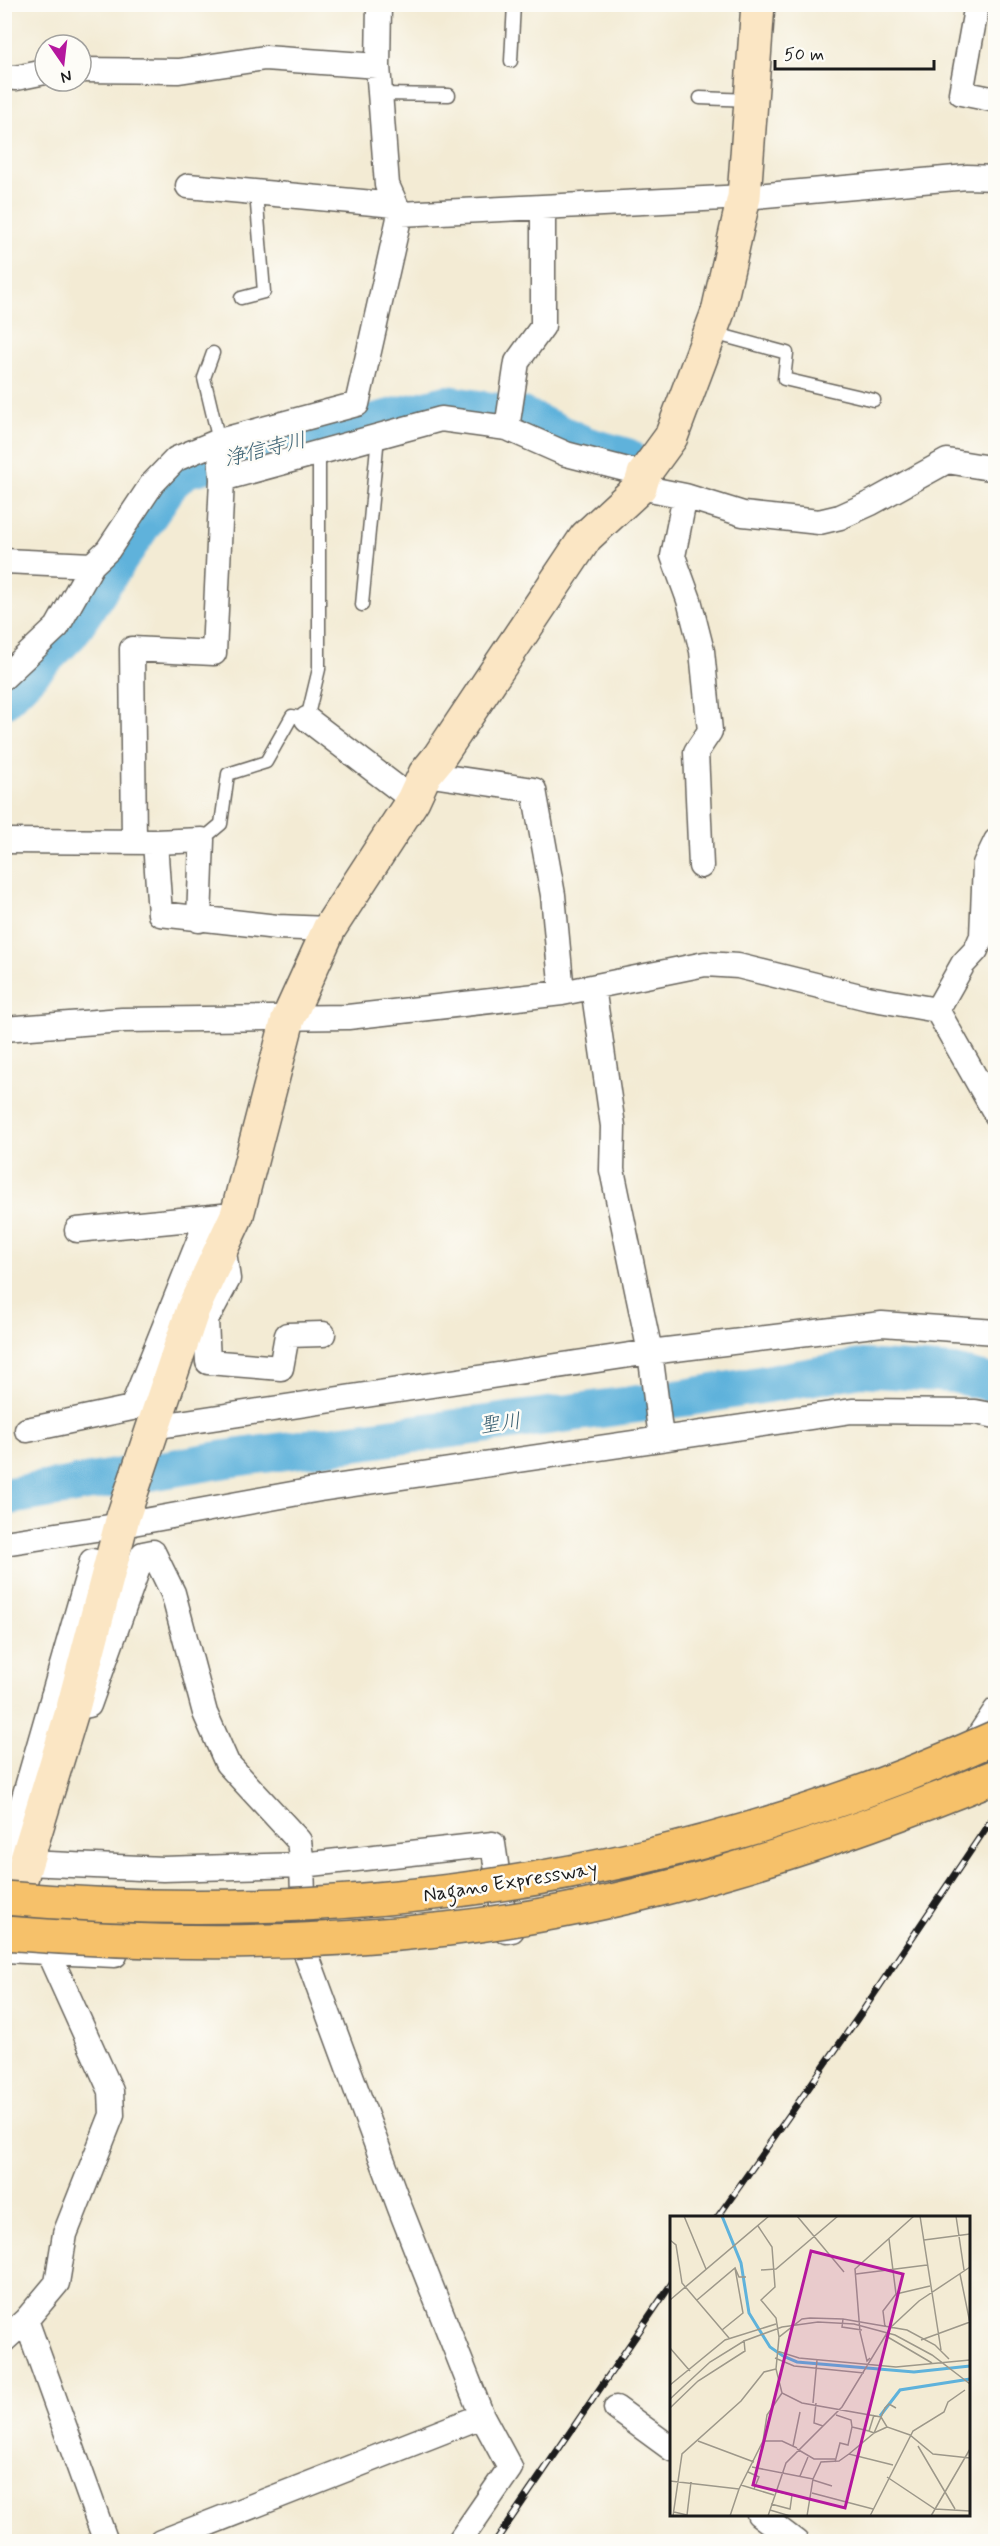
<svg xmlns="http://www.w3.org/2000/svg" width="1000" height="2546" viewBox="0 0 1000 2546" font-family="Mynerve,'Klee One',sans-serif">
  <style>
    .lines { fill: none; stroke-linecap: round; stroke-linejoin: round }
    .river { stroke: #5fb2db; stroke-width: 38 }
    .lane-casing { stroke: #67645c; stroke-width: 15 }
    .street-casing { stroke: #67645c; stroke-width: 27 }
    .secondary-casing { stroke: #67645c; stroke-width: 36 }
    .lane { stroke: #fff; stroke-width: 12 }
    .street { stroke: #fff; stroke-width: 24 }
    .secondary { stroke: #fbe6c4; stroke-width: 33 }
    .rail-casing { stroke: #1c1c1c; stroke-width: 7 }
    .rail { stroke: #fdfcf7; stroke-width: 4.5; stroke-dasharray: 14; stroke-linecap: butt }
    .highway-bridge-casing { stroke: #67645c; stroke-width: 36; stroke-linecap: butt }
    .highway-bridge { stroke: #f6c16b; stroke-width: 33 }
    .labels { text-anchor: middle; stroke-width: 5; stroke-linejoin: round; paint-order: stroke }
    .street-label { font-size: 20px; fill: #1c1c1c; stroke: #fdfcf7 }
    .water-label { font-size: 21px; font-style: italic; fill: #3a6072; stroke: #fdfcf7 }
    .inset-river { fill: none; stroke: #5fb2db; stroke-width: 3 }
    .inset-road { fill: none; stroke: #9d988a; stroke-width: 1.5 }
    .view { fill: #b5179e; fill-opacity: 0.15; stroke: #b5179e; stroke-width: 3 }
    .inset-edge { fill: none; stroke: #1c1c1c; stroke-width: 3 }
  </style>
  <rect width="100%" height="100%" fill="#fdfcf7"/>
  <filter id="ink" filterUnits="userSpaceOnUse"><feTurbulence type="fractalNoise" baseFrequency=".0167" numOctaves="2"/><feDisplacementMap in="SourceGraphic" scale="12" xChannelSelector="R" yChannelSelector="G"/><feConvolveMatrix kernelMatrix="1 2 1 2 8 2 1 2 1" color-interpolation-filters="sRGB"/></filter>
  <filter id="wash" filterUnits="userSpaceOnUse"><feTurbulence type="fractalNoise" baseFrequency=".008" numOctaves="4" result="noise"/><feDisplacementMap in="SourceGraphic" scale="24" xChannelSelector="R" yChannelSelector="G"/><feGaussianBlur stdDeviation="1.35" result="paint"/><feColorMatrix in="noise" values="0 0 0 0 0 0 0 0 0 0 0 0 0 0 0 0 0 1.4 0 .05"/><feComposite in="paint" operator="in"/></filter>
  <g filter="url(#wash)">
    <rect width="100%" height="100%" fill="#f3ebd4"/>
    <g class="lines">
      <path class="river" d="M4 699 70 633 171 482 186 469 447 404 522 416 585 445 627 457
        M4 1497 226 1459 690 1397 861 1368 953 1374 996 1384"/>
    </g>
  </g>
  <g filter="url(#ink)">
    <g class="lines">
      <g class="lane-casing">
        <path id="lane" d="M511 61 514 4
          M380 94 449 95
          M700 98 750 100
          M241 298 264 292 256 192
          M713 333 787 353 784 379 874 400
          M213 353 204 378 219 441
          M362 605 378 436
          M202 840 221 824 228 774 266 762 292 716 307 719 319 669V453"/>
      </g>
      <g class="street-casing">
        <path id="street" d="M977 4 961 93 996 100
          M81 70 179 71 265 58 378 66
          M4 77 16 78 45 72
          M188 186 395 205
          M400 214 744 197 967 177 996 178
          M507 428 517 362 543 326V208
          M222 479 441 419 507 428 566 454 644 474
          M640 487 685 496 743 514 819 522 840 517 871 503 947 461 996 469
          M685 496 673 556 689 600 702 651 710 731 696 752 701 866
          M4 561 92 565 108 550 152 484 176 459 219 441 357 404 400 214 387 185 378 66 379 4
          M4 677 57 627 92 565
          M307 719 413 800
          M425 774 534 790 553 895 562 993
          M4 841 155 842 160 914 277 927 329 929
          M134 841 132 649 214 653 222 479 219 441
          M155 842 202 840 199 920
          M593 987 613 1126 612 1170 650 1352 661 1438
          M937 1010 963 964 976 950 982 936 985 864 996 841
          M937 1010 996 1114
          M4 1029 122 1020 348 1017 562 993 705 964 738 966 868 998 937 1010
          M77 1230 222 1216
          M223 1245 228 1279 206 1320 208 1362 281 1368 287 1335 323 1334
          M153 1427 650 1352 882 1324 996 1332
          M27 1430 132 1408 208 1218
          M4 1543 122 1525 320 1489 852 1411 975 1412 996 1416
          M53 1696 73 1708 89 1705 143 1554 153 1552 173 1593 205 1713 227 1763 299 1841 302 1865 305 1951 400 2208 482 2416 510 2468 459 2542
          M934 1803 996 1710
          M4 1860 26 1863 163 1869 302 1865 493 1844 506 1931 512 1930
          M6 1860 92 1561
          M4 1950 115 1955
          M49 1954 111 2091 112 2115 65 2234 57 2283 26 2320 106 2542
          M4 2340 26 2320
          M616 2408 672 2449
          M759 2514 796 2542
          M161 2542 482 2416"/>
      </g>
      <g class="secondary-casing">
        <path id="secondary" d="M7 1925 73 1708 123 1517 193 1309 237 1215 288 1019 329 929 413 800 425 774 439 757 586 537 640 487 644 474 671 437 718 312 744 197 758 4"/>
      </g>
      <use href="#lane" class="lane"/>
      <use href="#street" class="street"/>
      <use href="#secondary" class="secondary"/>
      <g class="rail-casing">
        <path id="rail" d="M717 2218 864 2009 996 1813
          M495 2542 672 2283"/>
      </g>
      <use href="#rail" class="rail"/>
      <g class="highway-bridge-casing">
        <path id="highway-bridge" d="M4 1898C348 1928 681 1880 996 1737
          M4 1933C152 1945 300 1946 447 1929 637 1907 820 1848 996 1776"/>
      </g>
      <use href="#highway-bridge" class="highway-bridge"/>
    </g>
  </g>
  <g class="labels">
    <g class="street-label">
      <text transform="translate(510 1881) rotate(-9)" y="7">Nagano Expressway</text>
    </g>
    <g class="water-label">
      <text transform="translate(265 449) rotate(-14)" y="7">浄信寺川</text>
      <text transform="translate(500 1423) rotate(-8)" y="7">聖川</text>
    </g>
  </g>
  <g transform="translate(670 2216)">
    <rect width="300" height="300" fill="#f3ebd4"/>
    <path class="inset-river" d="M52 0 71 47 79 97 100 131 113 140 127 146 244 156 300 150M210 200 230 174 300 163"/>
    <path class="inset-road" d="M14 0 36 53M127 0 174 56M250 0 271 134M286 0 294 54M88 10 102 31 105 71 91 84 106 102 109 121 132 103 140 102 173 103 172 111 192 114M0 24 6 29 12 67 59 122M254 24 300 18M91 54 106 53 168 0M186 58 257 49M290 58 300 107M226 78 260 70M0 84 99 0M27 84 65 52 69 61H76M173 103 237 114 265 129 279 143M215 111 213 95 226 78 219 23M52 114 73 97 65 52M216 120 262 147M109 121 106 153 112 177 132 187 211 201 217 211 240 219 263 238 300 242M251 124 300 106M0 132 20 155M107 135 129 142 226 151 300 144M105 142 124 150 194 157M200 142 197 145 190 116 185 53 244 0M0 169 55 124 106 108M0 183 40 146 74 125 112 111 148 106 184 108 225 119 262 139 300 168M143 187 147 144M146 187 144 207 153 210M0 192 28 165 75 135 74 124M182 211 199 215 204 199M217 211 204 217 215 192 219 188 226 192M28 225 84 246M93 225H112L127 232M123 230 130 196M248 230 285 293M127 233 144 243H165M179 238 204 217 199 215M165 246 170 227 178 229 182 211 181 204 166 199M82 251 143 263M78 256 89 261 84 273M130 260 138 241M217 261 265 293 300 295M143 264 162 270M0 265 69 273M71 269 104 279M105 275 140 283M142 277 203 293M101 288 120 293 122 279M100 294 120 300M4 296 17 299 21 266M3 300 12 238 71 185 94 156 106 153M60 300 69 273 93 225 97 199 112 177M98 300 116 247 172 191 220 112 249 85 300 51M137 300 143 263 151 246 169 245 179 238 223 249M200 300 243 215 274 196 278 186 295 174M261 300 300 233"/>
    <path class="view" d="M141 35 233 58 175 292 83 269Z"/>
    <rect width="300" height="300" class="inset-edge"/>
  </g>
  <rect width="1000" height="2546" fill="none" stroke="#fdfcf7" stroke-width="24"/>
  <g transform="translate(63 63) rotate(166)"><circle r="28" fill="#fdfcf7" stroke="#a3a29f" stroke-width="1.5"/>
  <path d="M0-4.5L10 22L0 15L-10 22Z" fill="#b5179e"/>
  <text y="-9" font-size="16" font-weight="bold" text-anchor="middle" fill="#1c1c1c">N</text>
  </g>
  <path d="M775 60v9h159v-9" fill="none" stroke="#1c1c1c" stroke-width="3"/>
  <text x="784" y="60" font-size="18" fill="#1c1c1c" stroke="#fdfcf7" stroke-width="4.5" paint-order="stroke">50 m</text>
</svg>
